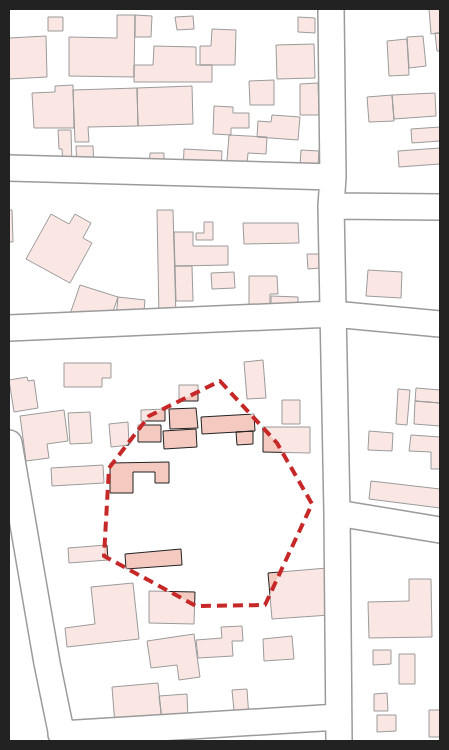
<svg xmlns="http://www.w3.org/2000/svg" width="449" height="750" viewBox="0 0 449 750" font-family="'Public Sans',sans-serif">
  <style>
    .building { fill: #f3c9c0; stroke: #222 }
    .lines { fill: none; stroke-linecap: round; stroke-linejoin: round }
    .minor-casing { stroke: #222; stroke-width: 28 }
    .minor { stroke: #fff; stroke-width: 25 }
    .marked { fill: none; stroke: #c62828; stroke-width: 4; stroke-dasharray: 10 6; stroke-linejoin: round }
  </style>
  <rect width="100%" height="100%" fill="#fff"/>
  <path class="building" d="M429 9H440V33L431 34Z
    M117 15H135L134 77 69 76V37L117 38Z
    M135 15 152 16 151 37H135Z
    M193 16 194 29 177 30 175 17Z
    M48 17H63V31H48Z
    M298 17 315 18V33L298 32Z
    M212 29 236 30 235 65H200V46H211Z
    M435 33H440V51H437Z
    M46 36 47 77 9 79V38Z
    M423 36 426 66 409 68 407 37Z
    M407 39 409 75 389 76 387 41Z
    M314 44 315 78 277 79 276 45Z
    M154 46 196 47V65H212V82H134V65H153Z
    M274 80V105H250L249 81Z
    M318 83 319 115H300V84Z
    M73 85 74 128H34L32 93 55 92V86Z
    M192 86 193 124 138 126 137 88Z
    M137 88 138 126 88 127 89 142H75L73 90Z
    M435 93 436 116 394 119 392 95Z
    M392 95 394 121 369 122 367 97Z
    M214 106 233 107V113H249V128H231V135L213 134Z
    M272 115 300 117 298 140 257 137 258 121 271 122Z
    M440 127V141L412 143 411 129Z
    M58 130H71L72 167H63L62 149H59Z
    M229 135 267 137 266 154 248 153 246 175 226 173Z
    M76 146H93L94 168 77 169Z
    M440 148V164L399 167 398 151Z
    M184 149 222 151 221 173 183 171Z
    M301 150 319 151 317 182 299 181Z
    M150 153H164V169H149Z
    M9 210H12L13 242H9Z
    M157 210H173L176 318H159Z
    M51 214 69 224 75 214 91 223 83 238 92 243 70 283 26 259Z
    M204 222H213V240H196V233H204Z
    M243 223H298L299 243 244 244Z
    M174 232H193V246H228V265L175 266Z
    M307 254H319L320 268 308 269Z
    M175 266H192L193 301H176Z
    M368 270 402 272 401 298 366 296Z
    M234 272 235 288 212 289 211 273Z
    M249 276H277L278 294H270V307H249Z
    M80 285 118 297 106 332 68 320Z
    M271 296 298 297V325H271Z
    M118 297 145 300 143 321 116 318Z
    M263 360 266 398 247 399 244 362Z
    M64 363H111V378H102V387H64Z
    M27 377 28 381 34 380 38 408 14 412 9 380Z
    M179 385H198V401H179Z
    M416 388 440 390V403L415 401Z
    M398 389 410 390 407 425 396 424Z
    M282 400H300V424H282Z
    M415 401 440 403V426L414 424Z
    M196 408 198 428 170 429 169 409Z
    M165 409V421H141V410Z
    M64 410 68 441 47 444 49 458 26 461 20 416Z
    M90 412 92 443 70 444 68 413Z
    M254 414 255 431 202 434 201 417Z
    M128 422 129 445 111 447 109 424Z
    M138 425H161V442H138Z
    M263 427H310V453L263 452Z
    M196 429 197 447 164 449 163 431Z
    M253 431V444L237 445 236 432Z
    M369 431 393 433 392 451 368 450Z
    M411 435 440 437V469H431V452L409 451Z
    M169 462V483H155V472H133V493H110V463Z
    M103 465 104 483 52 486 51 468Z
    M371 481 440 489V508L369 499Z
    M107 545 108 560 69 563 68 548Z
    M181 549 182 565 126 569 125 554Z
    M327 568 330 615 272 619 268 573Z
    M409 579H431L432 637 369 638 368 602 409 601Z
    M133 583 139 639 67 647 65 628 95 624 91 587Z
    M149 591 195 592 194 624 149 623Z
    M242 626 243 641H232L233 656 198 658 196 640 222 638 221 627Z
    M194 634 200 677 179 680 177 665 151 668 147 641Z
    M292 636 294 659 264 661 263 639Z
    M373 650H391V664L373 665Z
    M399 654H415V684H399Z
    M158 683 162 721 115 725 112 687Z
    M247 689 249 719 235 721 232 690Z
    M387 693 388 711H374V694Z
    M187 694 188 719 162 721 159 696Z
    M429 710H440V737H429Z
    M377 715H396V731L377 732Z"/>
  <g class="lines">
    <g class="minor-casing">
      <path id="minor" d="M331 9 333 177 331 206 337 513 339 741
        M9 168 333 177
        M331 206 440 207
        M9 328 333 314 440 324
        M9 443 47 663 63 741
        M337 513 440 530
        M61 734 338 717"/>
    </g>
    <use href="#minor" class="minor"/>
  </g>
  <path d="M0 0H449V750H0ZM220 381 277 443 312 504 265 605 196 606 104 556 109 468 149 416Z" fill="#fff" fill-opacity=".55" fill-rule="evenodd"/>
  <path class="marked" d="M220 381 277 443 312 504 265 605 196 606 104 556 109 468 149 416Z"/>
  <rect width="449" height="750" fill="none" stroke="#222222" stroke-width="20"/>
</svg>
